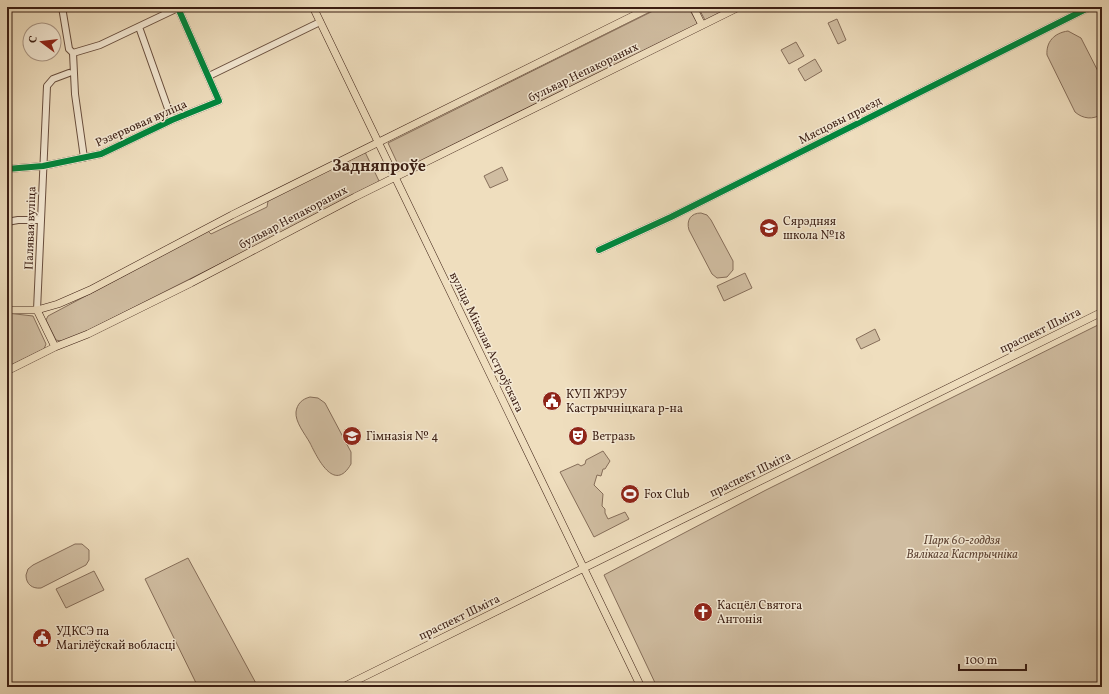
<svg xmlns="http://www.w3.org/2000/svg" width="1109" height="694" viewBox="0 0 1109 694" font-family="Vollkorn,serif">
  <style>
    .green { fill: #d0bda1; stroke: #866e5a }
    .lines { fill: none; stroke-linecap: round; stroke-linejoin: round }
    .minor-casing { stroke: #684e3e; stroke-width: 8 }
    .major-casing { stroke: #3b1e13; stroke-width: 8 }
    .minor { stroke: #f5ead5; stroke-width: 6 }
    .major { stroke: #efdebe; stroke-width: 7 }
    .cycleway-casing { stroke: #f5ead5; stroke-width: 8 }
    .cycleway { stroke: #00873e; stroke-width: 6 }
    .labels { text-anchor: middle; stroke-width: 3; stroke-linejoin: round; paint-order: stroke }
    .street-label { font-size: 12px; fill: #3b1e13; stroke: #f5ead5 }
    .poi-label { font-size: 12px; fill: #3b1e13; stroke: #f5ead5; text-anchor: start }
    .park-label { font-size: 12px; font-style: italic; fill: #604636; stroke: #f5ead5 }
    .district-label { font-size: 16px; font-weight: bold; fill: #3b1e13; stroke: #f5ead5 }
  </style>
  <rect width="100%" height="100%" fill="#efdebe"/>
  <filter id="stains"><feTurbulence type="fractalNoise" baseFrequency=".005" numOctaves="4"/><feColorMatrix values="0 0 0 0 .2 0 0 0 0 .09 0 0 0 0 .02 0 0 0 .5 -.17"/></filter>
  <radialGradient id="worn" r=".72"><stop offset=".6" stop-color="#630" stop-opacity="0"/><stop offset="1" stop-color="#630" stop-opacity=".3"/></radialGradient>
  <path class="green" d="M661 7H688L698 24 401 171 388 143Z
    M698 7H731L705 20Z
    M837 19 846 40 838 44 828 23Z
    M1068 31 1081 38 1102 79V114C1093 120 1083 119 1075 112L1047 55C1046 42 1054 33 1068 31Z
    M796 42 804 56 789 64 781 50Z
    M815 59 822 71 805 81 798 69Z
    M365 152 380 183 65 342 56 340 46 320 48 316 208 231 211 234 267 207 268 201Z
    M502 167 508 180 490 188 484 176Z
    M701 213 707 215 711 220 733 261V270L727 277 717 278 712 274 689 230C686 220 691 213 701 213Z
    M745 273 752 288 724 301 717 286Z
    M7 313 33 316 46 344 44 349 7 367Z
    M1102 323V687H657L604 575 766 490Z
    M875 329 880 340 861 349 856 339Z
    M310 397 318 398 325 403 351 452V464C334 494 317 457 310 443 305 434 295 422 296 412 297 404 302 399 310 397Z
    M603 451 610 461 605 469H603L601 476 597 475 594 485 603 494 602 506 605 509V513L608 519 625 512 629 519 594 537 560 472 578 464 581 466 585 464 586 460Z
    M75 544H82L89 550V560L86 565 41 588C32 589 26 584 26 575L28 569 33 565Z
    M188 558 258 687H198L145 579Z
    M94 571 104 590 66 608 56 589Z"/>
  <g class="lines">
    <g class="minor-casing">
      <path id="minor" d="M62 7 69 49 73 53 75 94 84 158
        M139 27 172 120
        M73 53 100 45 180 7
        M209 76 320 22
        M7 169 43 166 101 154 172 120 219 101 178 8
        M7 222 18 220H41
        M599 250 671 217 1090 7
        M37 310 47 86 53 79 69 73"/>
    </g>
    <g class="major-casing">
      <path id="major" d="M313 7 641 687
        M693 7 702 25
        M7 310H37L58 304 90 290 232 215 651 7
        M37 310 55 347
        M7 371 55 347 88 334 191 283 355 197 739 7
        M343 687 1102 312"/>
    </g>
    <use href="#minor" class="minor"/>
    <use href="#major" class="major"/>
    <g class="cycleway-casing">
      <path id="cycleway" d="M7 169 43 166 101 154 172 120 219 101 178 8
        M599 250 671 217 1090 7"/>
    </g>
    <use href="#cycleway" class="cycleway"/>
  </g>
  <defs>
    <g id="school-disc" transform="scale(1)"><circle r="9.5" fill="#8f2418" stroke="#f5ead5"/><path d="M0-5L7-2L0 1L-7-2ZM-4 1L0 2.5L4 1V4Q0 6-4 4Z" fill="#fff"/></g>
    <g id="civic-disc" transform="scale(1)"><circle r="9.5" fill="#8f2418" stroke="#f5ead5"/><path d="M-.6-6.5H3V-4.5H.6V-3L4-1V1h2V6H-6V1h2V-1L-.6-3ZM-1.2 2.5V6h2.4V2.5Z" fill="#fff"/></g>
    <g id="theatre-disc" transform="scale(1)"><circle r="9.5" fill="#8f2418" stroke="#f5ead5"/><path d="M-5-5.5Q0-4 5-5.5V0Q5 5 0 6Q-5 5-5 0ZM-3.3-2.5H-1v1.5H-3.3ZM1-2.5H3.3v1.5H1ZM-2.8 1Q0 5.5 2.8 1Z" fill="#fff"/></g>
    <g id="stadium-disc" transform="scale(1)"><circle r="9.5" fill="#8f2418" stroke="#f5ead5"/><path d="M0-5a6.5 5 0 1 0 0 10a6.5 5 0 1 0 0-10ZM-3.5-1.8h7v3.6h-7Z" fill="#fff"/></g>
    <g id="church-disc" transform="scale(1)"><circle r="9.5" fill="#8f2418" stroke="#f5ead5"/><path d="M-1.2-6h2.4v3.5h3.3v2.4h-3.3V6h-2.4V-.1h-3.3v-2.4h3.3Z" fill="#fff"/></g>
  </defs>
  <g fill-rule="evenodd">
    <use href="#school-disc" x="769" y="228"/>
    <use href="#civic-disc" x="552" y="401"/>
    <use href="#school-disc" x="352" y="436"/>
    <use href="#theatre-disc" x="578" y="436"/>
    <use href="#stadium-disc" x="630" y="494"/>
    <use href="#church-disc" x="703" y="612"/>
    <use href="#civic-disc" x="42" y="638"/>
  </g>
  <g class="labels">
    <g class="street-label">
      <text transform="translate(583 72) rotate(-26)" y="4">бульвар Непакораных</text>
      <text transform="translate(840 120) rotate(-27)" y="4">Мясцовы праезд</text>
      <text transform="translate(141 123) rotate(-24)" y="4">Рэзервовая вуліца</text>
      <text transform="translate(293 217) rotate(-28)" y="4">бульвар Непакораных</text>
      <text transform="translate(30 228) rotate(-88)" y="4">Палявая вуліца</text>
      <text transform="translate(1040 330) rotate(-26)" y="4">праспект Шміта</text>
      <text transform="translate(487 342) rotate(64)" y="4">вуліца Мікалая Астроўскага</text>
      <text transform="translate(750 474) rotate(-26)" y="4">праспект Шміта</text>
      <text transform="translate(459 617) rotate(-26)" y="4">праспект Шміта</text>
    </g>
    <g class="poi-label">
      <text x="783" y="225">Сярэдняя<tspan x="783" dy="14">школа №18</tspan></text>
      <text x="566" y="398">КУП ЖРЭУ<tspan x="566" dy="14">Кастрычніцкага р-на</tspan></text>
      <text x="366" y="440">Гімназія № 4</text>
      <text x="592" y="440">Ветразь</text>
      <text x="644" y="498">Fox Club</text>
      <text x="717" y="609">Касцёл Святога<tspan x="717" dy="14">Антонія</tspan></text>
      <text x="56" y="635">УДКСЭ па<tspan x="56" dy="14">Магілёўскай вобласці</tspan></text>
    </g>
    <g class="park-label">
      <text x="962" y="544">Парк 60-годдзя<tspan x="962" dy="14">Вялікага Кастрычніка</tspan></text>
    </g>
    <g class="district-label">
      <text x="379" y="171">Задняпроўе</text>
    </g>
  </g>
  <rect width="1109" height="694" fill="none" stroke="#efdebe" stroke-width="24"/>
  <rect x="8" y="8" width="1093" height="678" fill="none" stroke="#3b1e13" stroke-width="2"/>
  <rect x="12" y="12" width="1085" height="670" fill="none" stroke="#3b1e13"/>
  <g transform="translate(42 42) rotate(285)"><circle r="19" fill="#f5ead5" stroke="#ab9887"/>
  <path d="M0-3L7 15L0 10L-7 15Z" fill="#8f2418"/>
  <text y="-6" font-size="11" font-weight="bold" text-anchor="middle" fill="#3b1e13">С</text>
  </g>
  <path d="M959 664v6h67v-6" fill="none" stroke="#3b1e13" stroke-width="2"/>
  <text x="965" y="664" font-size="12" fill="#3b1e13" stroke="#f5ead5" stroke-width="3" paint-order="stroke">100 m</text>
  <rect width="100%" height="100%" filter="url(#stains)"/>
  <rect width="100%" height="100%" fill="url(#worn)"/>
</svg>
